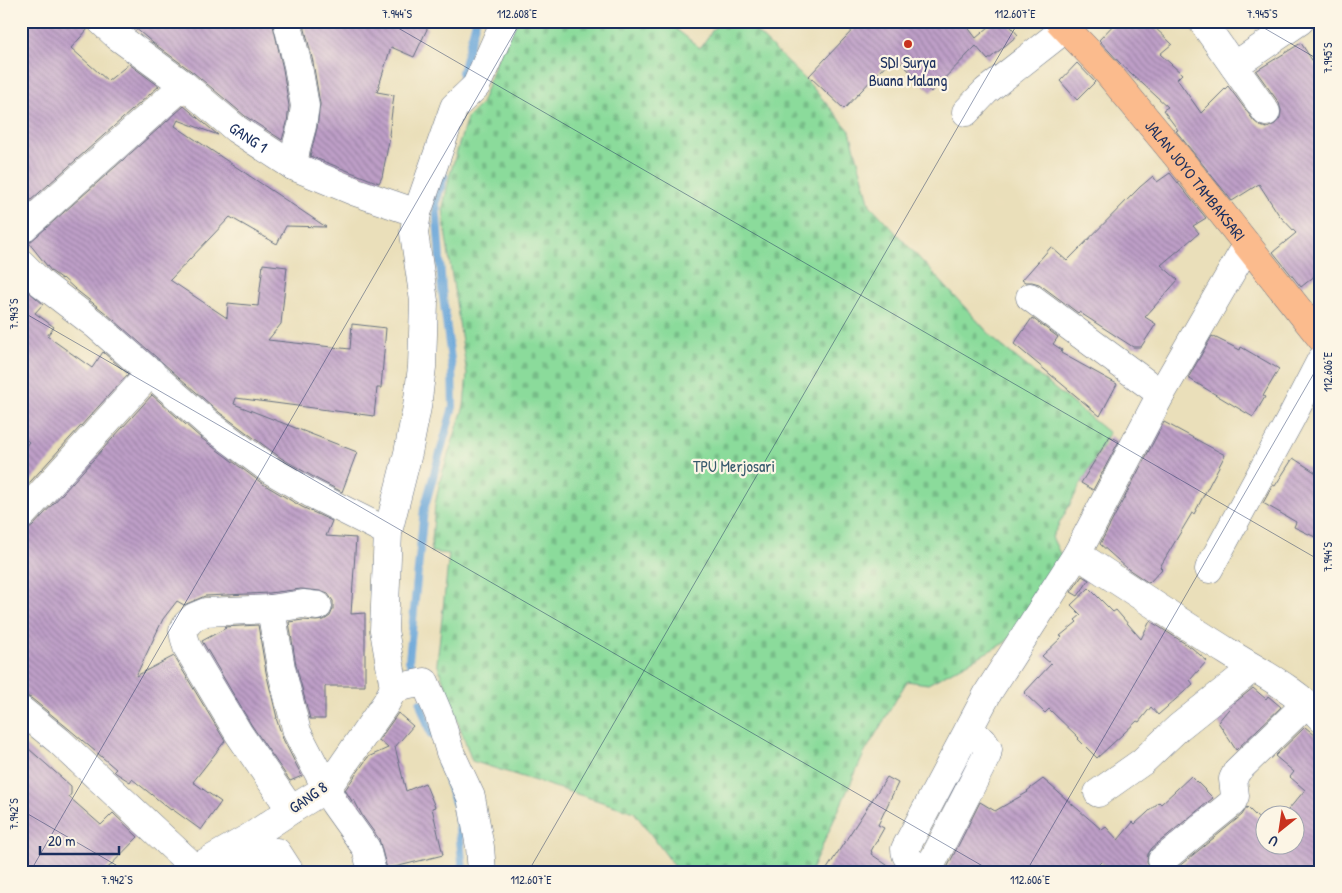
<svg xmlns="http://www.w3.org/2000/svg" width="1342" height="893" viewBox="0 0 1342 893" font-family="'Patrick Hand',sans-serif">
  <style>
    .cemetery { fill: url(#cemetery-stones); stroke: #53857c }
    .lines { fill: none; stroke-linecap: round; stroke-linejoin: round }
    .stream { stroke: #67a5d9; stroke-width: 8 }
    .building { fill: url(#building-back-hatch) }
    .minor-casing { stroke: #636d7e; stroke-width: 29 }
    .major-casing { stroke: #636d7e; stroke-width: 29 }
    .minor { stroke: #fff; stroke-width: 28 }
    .major { stroke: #fbbb8d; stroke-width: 28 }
    .ticks { fill: none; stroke: #1b2f5e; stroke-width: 1; stroke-opacity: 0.45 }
    .poi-dot { fill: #c8321e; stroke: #fcf5e5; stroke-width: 2 }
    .labels { text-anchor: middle; stroke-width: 4.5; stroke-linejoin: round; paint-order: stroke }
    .poi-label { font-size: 16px; fill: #1b2f5e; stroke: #fcf5e5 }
    .street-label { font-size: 16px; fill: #1b2f5e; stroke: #fcf5e5 }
    .park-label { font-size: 16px; fill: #375a6d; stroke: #fcf5e5 }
    .neatline { fill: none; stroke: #1b2f5e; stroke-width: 2 }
    .ticks-label { font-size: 12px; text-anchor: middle; fill: #1b2f5e }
  </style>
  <defs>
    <pattern id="cemetery-stones" width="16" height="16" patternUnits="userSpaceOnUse" patternTransform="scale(1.25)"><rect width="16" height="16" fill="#8bdb9b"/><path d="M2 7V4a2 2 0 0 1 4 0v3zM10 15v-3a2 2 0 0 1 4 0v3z" fill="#77bc88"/></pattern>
    <pattern id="building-back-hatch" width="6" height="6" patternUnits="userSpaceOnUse" patternTransform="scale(1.25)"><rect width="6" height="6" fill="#be9fc7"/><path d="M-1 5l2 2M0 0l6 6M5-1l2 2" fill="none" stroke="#9a82a5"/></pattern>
  </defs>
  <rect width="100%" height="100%" fill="#fcf5e5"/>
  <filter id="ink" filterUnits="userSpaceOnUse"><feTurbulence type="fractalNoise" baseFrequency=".02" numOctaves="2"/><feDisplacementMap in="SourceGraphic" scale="10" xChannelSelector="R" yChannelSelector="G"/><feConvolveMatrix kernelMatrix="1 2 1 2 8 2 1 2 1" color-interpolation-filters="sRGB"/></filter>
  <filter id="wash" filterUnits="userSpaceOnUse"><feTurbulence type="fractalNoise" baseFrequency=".0096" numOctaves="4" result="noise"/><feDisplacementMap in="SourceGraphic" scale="20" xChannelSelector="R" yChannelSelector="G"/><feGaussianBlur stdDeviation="1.12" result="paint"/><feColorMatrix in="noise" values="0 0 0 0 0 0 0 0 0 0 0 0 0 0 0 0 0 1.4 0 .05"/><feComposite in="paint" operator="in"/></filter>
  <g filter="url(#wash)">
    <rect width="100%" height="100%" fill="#eadfba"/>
    <path class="cemetery" d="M518 21H666L700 48 719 21H745L806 80 850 131 870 205 997 342 1109 433 1052 537 1064 562 1006 642 928 684 907 681 864 754 813 866 810 872H679L634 812 472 761 437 663 449 554 431 552 435 505 441 477 464 406 467 374 446 237 443 207 450 174 467 118 481 104 504 40Z"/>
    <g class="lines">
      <path class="stream" d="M462 90V72L476 21
        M414 680 409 660 424 509 453 407 452 368 442 289 436 202 444 176
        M420 703 431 735
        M442 764 457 808 463 872"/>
    </g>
    <g id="blocks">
      <path class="building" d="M21 21H86V25L88 29 71 48 108 81 129 64 159 86 21 209Z
        M127 21H272L283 69 289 106 287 123 282 140 245 116 194 73 153 43Z
        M303 21H417L428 27 414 57 391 47 377 92 394 95 389 135 390 136 382 177 379 183 310 156 317 128 320 104 313 62Z
        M861 21H963L976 38 996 21H1006L1018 35 988 60 976 46 931 92 894 56 844 109 809 76Z
        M1117 21H1148L1172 44 1160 54 1182 74 1177 79 1201 113 1228 86 1254 121 1260 126 1267 128 1275 124 1280 118 1281 110 1279 103 1256 71 1301 43 1321 74V271L1301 287 1273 252 1296 233 1279 215 1259 184 1232 201 1176 131 1178 130 1163 110 1168 107 1120 63 1099 40Z
        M1077 63 1095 82 1077 100 1060 81Z
        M184 106 218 135 178 120 175 126 326 227 286 226 277 244 230 217 170 280 227 318 228 303 258 306 263 264 287 267 281 324 268 340 350 349 352 324 386 328 381 388H377L374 416 236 398 234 404 357 452 342 492 317 479 281 458 220 413 107 314 75 289 63 278 62 279 51 271 29 243Z
        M1170 173 1206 218 1193 226 1199 233 1161 265 1178 280 1145 317 1156 324 1141 347H1133L1079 312 1078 313 1039 284 1032 282H1025L1022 280 1051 247 1067 261 1140 187 1153 176 1157 182Z
        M21 285 43 304 35 313 54 327 47 336 92 368 103 352 128 374 21 492V452L29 442 21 435Z
        M1032 318 1058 337 1053 344 1062 350 1061 353 1117 384 1100 416 1014 344Z
        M1212 336 1240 350 1241 347 1279 369 1263 396 1265 397 1253 417 1188 378Z
        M152 395 201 438 263 484 302 507 332 521 326 536 356 538 351 614 365 613V686H325V719H310L296 665 289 622 303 620 316 621 324 620 330 616 333 609V601L328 594 320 591 301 589 269 593 205 596 184 605 177 601 163 619 136 676 174 656 225 741 193 782 221 802 201 830 172 809 171 810 132 779 130 782 116 773 114 771 116 769 69 729 31 698 21 694V531H26L33 526Z
        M1164 422 1225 455 1194 514 1192 513 1160 567 1162 569 1149 583 1128 569 1100 544Z
        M1110 436 1119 441 1093 490 1081 483Z
        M1293 458 1321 476V526L1315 537 1294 527 1296 522 1263 503 1273 485 1275 486Z
        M1082 576 1089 580 1078 596 1071 592Z
        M1089 588 1113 612 1116 610 1141 639 1150 621 1192 648 1207 661 1190 680 1193 684 1158 715 1151 707 1139 722 1137 721 1097 758 1078 739 1079 738 1049 709 1045 713 1024 693 1051 664 1042 656 1062 637 1060 636 1077 622 1075 620 1081 615 1071 605Z
        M258 625 266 672 277 718H276L283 739 302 776 290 781 252 726 202 641 226 628 224 627Z
        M1253 688 1266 699 1268 696 1281 707 1236 750 1218 722 1233 704Z
        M398 713 413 726 395 747 406 791 425 783 435 807 432 808 443 855 387 869 379 839 363 817 354 800 352 801 345 790 368 757 388 748 379 740Z
        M1305 727 1321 740V872H1172L1242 815 1247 807 1259 819 1263 816 1264 818V846H1294V816H1283L1305 790 1290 777 1294 772 1275 756Z
        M21 742 71 786V794L69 797 101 825 113 813 138 837 104 872H21Z
        M1191 776 1213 798 1152 848 1148 854 1147 862 1150 869 1152 872H1111L1101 862 1091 872H945L980 802 995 811 1028 792 1027 791 1043 779 1102 830 1106 827 1118 840 1133 822 1135 824 1159 802 1161 804Z
        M887 777 898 783 878 825 884 828 871 851 872 852 871 854 897 872H825Z"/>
    </g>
  </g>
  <g filter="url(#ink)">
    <use href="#blocks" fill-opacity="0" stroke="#636d7e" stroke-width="1"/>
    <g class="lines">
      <g class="minor-casing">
        <g id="minor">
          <path id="s1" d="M101 21 117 36 184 85 236 129 293 166 356 192 417 213"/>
          <path d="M287 21 298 66 305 106 302 126 296 148 293 166"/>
          <path d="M1202 21 1266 112"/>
          <path d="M1234 66 1300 21"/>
          <path d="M966 112 986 91 1065 29 1073 21"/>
          <path d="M21 230 184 85"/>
          <path d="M21 263 41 283 97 326 210 425 272 471 310 493 388 532"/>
          <path d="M1030 297 1161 394"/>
          <path d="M21 516 151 372"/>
          <path d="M1077 554C1127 587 1177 620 1228 652 1259 672 1296 689 1321 718"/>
          <path d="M1209 569 1290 420 1321 360"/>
          <path d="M271 609 281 668 297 732 334 803 366 848 372 872"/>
          <path d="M394 688 384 630 388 532 408 453 417 407 422 367 424 301 414 233 417 213 454 107 476 86 505 21"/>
          <path d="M394 688 425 682 439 715 450 752 471 797 480 847 482 872"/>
          <path d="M21 710 59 741 195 868"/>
          <path d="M968 730 983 741 988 749 987 755 927 872C918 866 905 861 905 849L989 691 1077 554 1161 394 1247 245"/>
          <path d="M1098 793 1142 762 1179 727 1253 668"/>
          <path d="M291 810 239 734 187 647 184 636 183 631 186 625 194 617 206 612 271 609 303 604 318 606"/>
          <path d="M252 836 264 852H277L290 872"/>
          <path d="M1162 860 1232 803 1235 796 1233 779 1237 771 1306 704"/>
          <path d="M189 872 252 836 291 810 327 788 386 703 394 688"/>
          <path d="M234 872 264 852"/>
        </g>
      </g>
      <g class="major-casing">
        <g id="major">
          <path id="s2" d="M1059 21 1103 67 1176 155 1321 338"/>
        </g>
      </g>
      <use href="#minor" class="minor"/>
      <use href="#major" class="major"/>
    </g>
  </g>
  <path class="ticks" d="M386 21 1321 561M1252 21 1321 61M21 23 22 21M21 311 993 872M21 810 128 872M30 872 521 21M528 872 1019 21M1026 872 1321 361"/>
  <circle class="poi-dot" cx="908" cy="44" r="5"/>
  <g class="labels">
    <g class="poi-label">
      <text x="908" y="68">SDI Surya<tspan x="908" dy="18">Buana Malang</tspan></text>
    </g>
    <g class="street-label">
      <text dy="6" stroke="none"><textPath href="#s1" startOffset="188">GANG 1</textPath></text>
      <text dy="6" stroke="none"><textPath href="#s2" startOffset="210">JALAN JOYO TAMBAKSARI</textPath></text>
      <text transform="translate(308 797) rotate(-35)" y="6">GANG 8</text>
    </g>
    <g class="park-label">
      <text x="734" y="472">TPU Merjosari</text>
    </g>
  </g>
  <rect width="1342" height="893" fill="none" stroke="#fcf5e5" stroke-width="55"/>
  <g transform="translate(1280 830) rotate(210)"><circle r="24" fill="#fcf5e5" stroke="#a2a6af"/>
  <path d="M0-4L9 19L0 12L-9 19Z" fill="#c8321e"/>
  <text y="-8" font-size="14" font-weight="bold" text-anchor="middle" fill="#1b2f5e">U</text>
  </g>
  <path d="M40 846v8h79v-8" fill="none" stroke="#1b2f5e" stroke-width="2.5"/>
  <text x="48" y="846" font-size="15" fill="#1b2f5e" stroke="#fcf5e5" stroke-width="4" paint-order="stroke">20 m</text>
  <rect x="28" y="28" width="1286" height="838" class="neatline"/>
  <g class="ticks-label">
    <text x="397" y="18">7.944°S</text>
    <text x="517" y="18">112.608°E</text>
    <text x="1015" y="18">112.607°E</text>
    <text x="1262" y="18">7.945°S</text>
    <text transform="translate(1328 58) rotate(-90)" y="4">7.945°S</text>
    <text transform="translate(14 314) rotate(-90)" y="4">7.943°S</text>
    <text transform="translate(1328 372) rotate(-90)" y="4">112.606°E</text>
    <text transform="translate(1328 557) rotate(-90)" y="4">7.944°S</text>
    <text transform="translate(14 814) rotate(-90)" y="4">7.942°S</text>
    <text x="117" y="884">7.942°S</text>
    <text x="531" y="884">112.607°E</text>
    <text x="1030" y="884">112.606°E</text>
  </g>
</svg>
